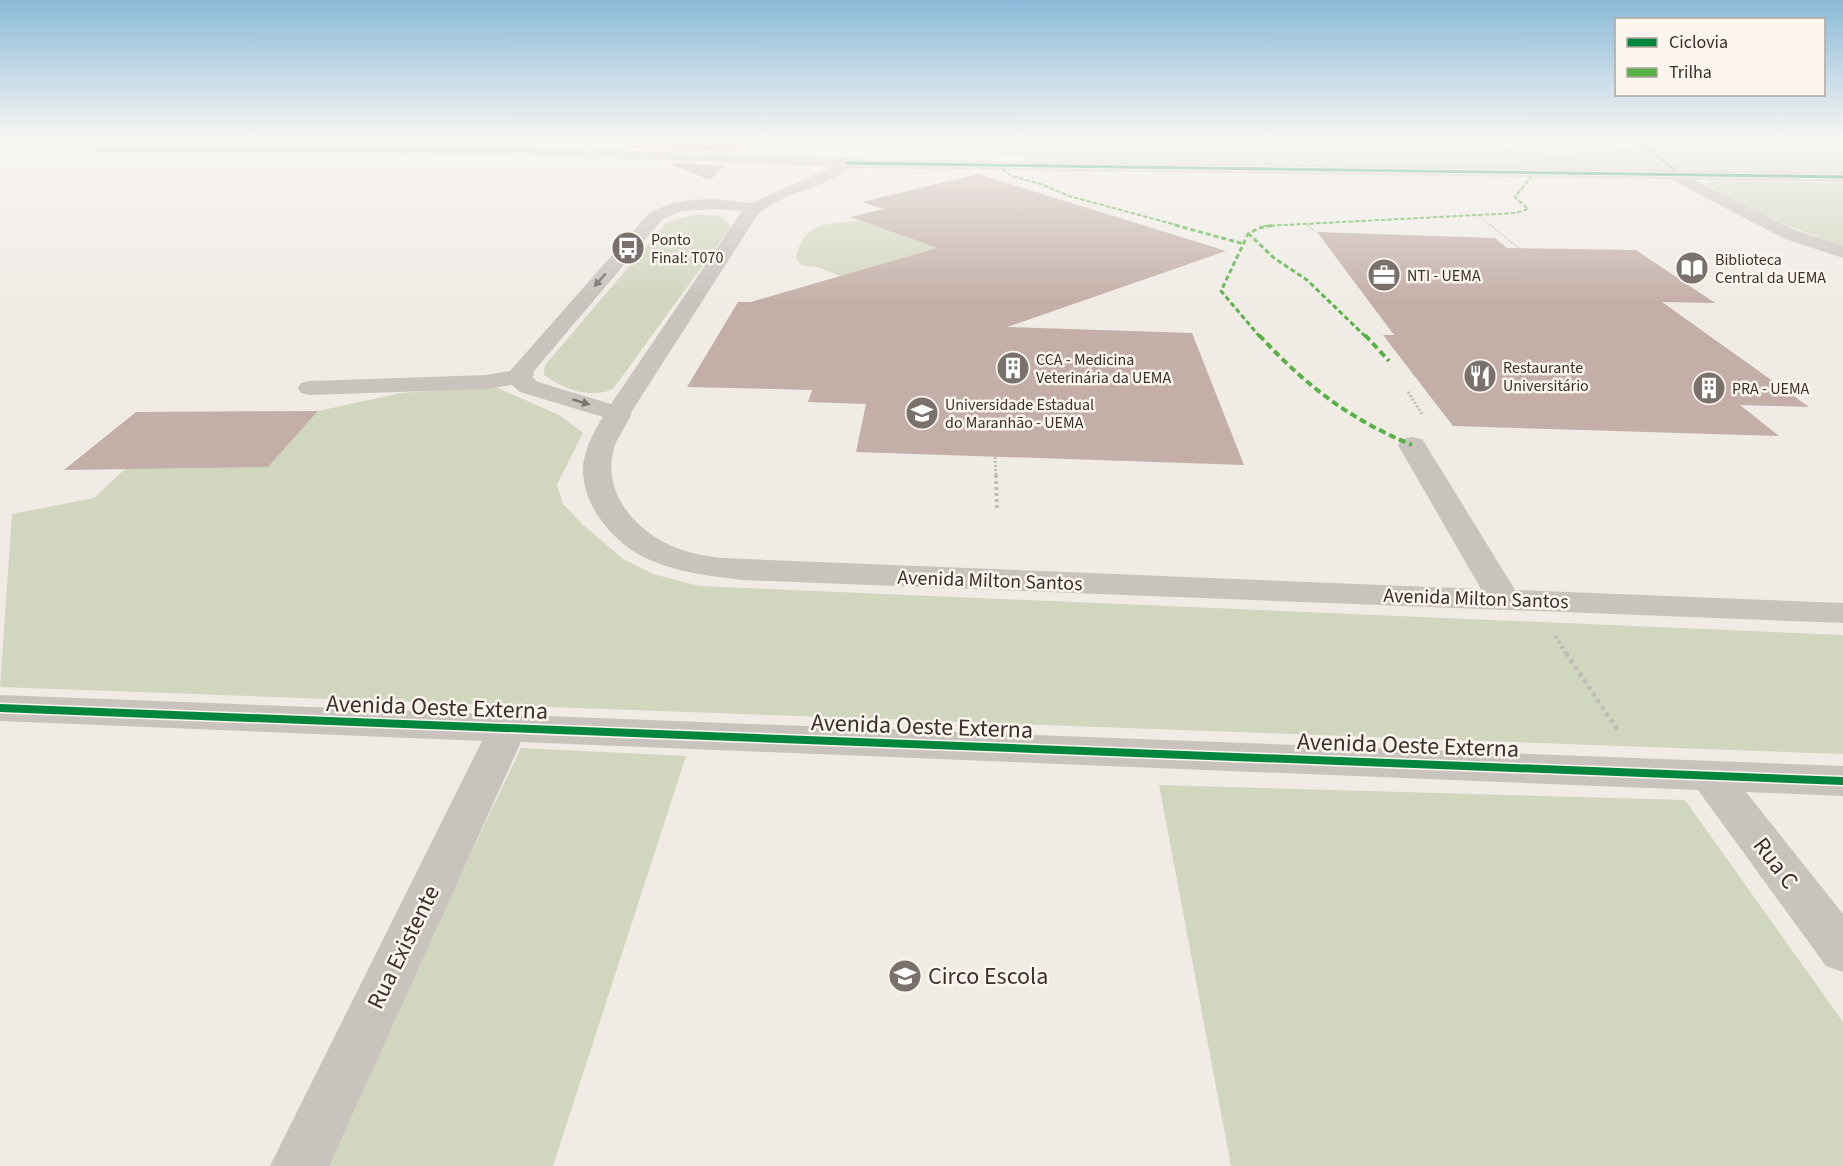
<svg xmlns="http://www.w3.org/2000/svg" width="1843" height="1166" viewBox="0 0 1843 1166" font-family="'Source Sans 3',sans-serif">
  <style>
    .green { fill: #d1d6bf }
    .building { fill: #c3afa7 }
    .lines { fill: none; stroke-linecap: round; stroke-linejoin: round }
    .path-far4 { stroke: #c2bbb6; stroke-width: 1.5; stroke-dasharray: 1.5 1.5; stroke-linecap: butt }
    .path-far3 { stroke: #c2bbb6; stroke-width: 2; stroke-dasharray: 1.5 1.5; stroke-linecap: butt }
    .path-far2 { stroke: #c2bbb6; stroke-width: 3; stroke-dasharray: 2 2; stroke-linecap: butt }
    .path-far1 { stroke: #c2bbb6; stroke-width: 4; stroke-dasharray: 3 3; stroke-linecap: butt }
    .path { stroke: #c2bbb6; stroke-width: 4.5; stroke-dasharray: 4 4; stroke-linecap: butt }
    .minor { fill: #c9c3be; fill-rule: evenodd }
    .quiet-far2 { stroke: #57b246; stroke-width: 2; stroke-dasharray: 4.5 2; stroke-linecap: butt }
    .quiet-far1 { stroke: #57b246; stroke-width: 3; stroke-dasharray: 5 3; stroke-linecap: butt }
    .quiet { stroke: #57b246; stroke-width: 4; stroke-dasharray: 7 4; stroke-linecap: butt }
    .cycleway-far1-casing { stroke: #fbf5ee; stroke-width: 4.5 }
    .cycleway-casing { stroke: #fbf5ee; stroke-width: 11 }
    .cycleway-far1 { stroke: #00873e; stroke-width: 3 }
    .cycleway { stroke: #00873e; stroke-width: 8 }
    .oneway { fill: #7b726d }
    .labels { text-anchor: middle; stroke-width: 5; stroke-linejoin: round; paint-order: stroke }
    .far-poi-label { font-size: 16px; fill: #3b302b; stroke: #fbf5ee; text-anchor: start }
    .street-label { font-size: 20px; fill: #3b302b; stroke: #fbf5ee }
    .near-street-label { font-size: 24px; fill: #3b302b; stroke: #fbf5ee }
    .near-poi-label { font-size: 24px; fill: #3b302b; stroke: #fbf5ee; text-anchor: start }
  </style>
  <rect width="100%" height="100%" fill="#f0ebe5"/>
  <path class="green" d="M0 139H107L94 143H0Z
    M974 139H1109C1133 147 1177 147 1201 139H1471L1518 151 1566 154 1621 149 1638 142 1635 139H1843V174L1056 162 1054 158 1001 155 982 149 988 147 990 141Z
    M1712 181 1843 183V246C1794 231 1750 208 1705 184Z
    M693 215C707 215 726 212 730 228L613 389C589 399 565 390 544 375L545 365 667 222Z
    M861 221 937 248 841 276 817 267 801 265 796 258C803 221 830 223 861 221Z
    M493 386 559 415 583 433 557 485 563 504 582 524 623 559 653 574 699 586 1843 635V754L0 687 12 514 94 498 125 469 268 467 318 411 401 393Z
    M521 748 686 756 553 1166H322Z
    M1159 785 1685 800 1843 1022V1166H1231Z"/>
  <path class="building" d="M612 139H750L737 152 635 148Z
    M668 163 725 165 710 180Z
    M978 174 1226 251 1007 327 1192 333 1244 465 856 452 866 404 808 402 812 390 687 387 738 302H751L937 248 850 217 884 209 862 202Z
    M1317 232 1495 238 1507 248 1636 250 1715 303 1662 302 1809 407 1740 405 1779 436 1453 426 1383 335H1394Z
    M318 411 268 467 64 470 136 412Z"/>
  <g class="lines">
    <path class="path-far4" d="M1477 215 1492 226"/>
    <path class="path-far3" d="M1308 225 1315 232
      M1490 225 1519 248"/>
    <path class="path-far2" d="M1408 392 1422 414
      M995 457 996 477"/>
    <path class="path-far1" d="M996 475 997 510
      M1555 636 1567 655"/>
    <path class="path" d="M1566 653 1619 732"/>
    <path class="minor" d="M98 146H514L847 159 1843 172V182L1695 180 1797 231 1843 246V258L1785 239 1670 179 851 168C823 189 785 191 758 214L632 411C629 424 616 437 613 452 603 496 639 534 677 548 691 554 707 556 722 558L1481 589 1398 445 1402 439 1412 437 1422 439 1426 445 1515 590 1843 603V623L741 580C712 576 682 573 655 562 619 549 582 509 583 468 584 450 593 433 603 417L520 392 512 385 486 389 310 395 301 393 298 388 301 383 310 381 486 375 510 371 650 212 673 203 691 200 716 199 751 203 832 167 514 154 93 153 91 150ZM716 209 742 211 611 404 538 382 533 378 534 371 662 220 682 211Z
      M0 695 1843 766V796L1746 792 1843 914V972L1826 966 1698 790 521 742 329 1166H270L482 741 0 721Z"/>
    <path class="quiet-far2" d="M1634 139 1676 171
      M1002 169 1012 176 1041 184 1069 196 1180 226
      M1264 226 1516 213 1528 209 1515 197 1531 177"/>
    <path class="quiet-far1" d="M1175 225 1244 244
      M1248 233 1274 258 1307 280 1366 337
      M1260 337 1221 291 1248 234 1259 228 1274 225"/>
    <path class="quiet" d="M1259 335C1305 385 1349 419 1412 445
      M1365 335 1389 361"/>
    <g class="cycleway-far1-casing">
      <path id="cycleway-far1" d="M847 163 1843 177"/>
    </g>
    <g class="cycleway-casing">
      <path id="cycleway" d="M0 708 1843 781"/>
    </g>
    <use href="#cycleway-far1" class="cycleway-far1"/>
    <use href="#cycleway" class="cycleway"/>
  </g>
  <defs><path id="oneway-solid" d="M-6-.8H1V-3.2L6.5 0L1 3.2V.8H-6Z" transform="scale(1.5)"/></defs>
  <g class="oneway">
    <use href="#oneway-solid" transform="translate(600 280) rotate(131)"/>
    <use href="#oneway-solid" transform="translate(581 402) rotate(17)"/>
  </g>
  <linearGradient id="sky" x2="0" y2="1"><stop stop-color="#8bbad8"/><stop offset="0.46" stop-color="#f8f6f3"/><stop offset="1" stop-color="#f8f6f3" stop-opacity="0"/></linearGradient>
  <rect width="1843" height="302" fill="url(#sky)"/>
  <defs>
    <g id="bus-disc" transform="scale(1.725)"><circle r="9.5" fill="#7a716c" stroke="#fbf5ee"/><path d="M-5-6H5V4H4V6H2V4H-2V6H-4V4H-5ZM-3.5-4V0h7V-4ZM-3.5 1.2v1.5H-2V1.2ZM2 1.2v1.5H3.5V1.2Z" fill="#fff"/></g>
    <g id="library-disc" transform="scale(1.725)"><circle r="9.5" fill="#7a716c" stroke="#fbf5ee"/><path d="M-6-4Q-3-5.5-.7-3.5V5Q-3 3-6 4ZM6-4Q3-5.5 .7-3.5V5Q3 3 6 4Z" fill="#fff"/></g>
    <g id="office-disc" transform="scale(1.725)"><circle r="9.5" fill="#7a716c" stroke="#fbf5ee"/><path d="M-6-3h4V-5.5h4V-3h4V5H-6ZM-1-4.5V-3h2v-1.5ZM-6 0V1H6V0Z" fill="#fff"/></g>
    <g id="building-disc" transform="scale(1.725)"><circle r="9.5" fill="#7a716c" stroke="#fbf5ee"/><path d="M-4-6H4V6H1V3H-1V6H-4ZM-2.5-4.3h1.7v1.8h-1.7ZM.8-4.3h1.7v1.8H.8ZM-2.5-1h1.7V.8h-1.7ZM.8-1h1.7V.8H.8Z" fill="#fff"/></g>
    <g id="restaurant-disc" transform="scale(1.725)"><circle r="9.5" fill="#7a716c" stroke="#fbf5ee"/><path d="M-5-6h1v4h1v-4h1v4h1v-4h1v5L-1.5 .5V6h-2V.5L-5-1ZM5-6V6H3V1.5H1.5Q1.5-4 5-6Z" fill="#fff"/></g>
    <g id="university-disc" transform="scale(1.725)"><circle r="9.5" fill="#7a716c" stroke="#fbf5ee"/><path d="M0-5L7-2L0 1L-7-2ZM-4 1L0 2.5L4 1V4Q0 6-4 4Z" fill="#fff"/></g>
    <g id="school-disc" transform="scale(1.725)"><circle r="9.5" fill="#7a716c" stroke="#fbf5ee"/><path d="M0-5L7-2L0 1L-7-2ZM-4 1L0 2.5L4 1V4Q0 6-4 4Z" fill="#fff"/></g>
  </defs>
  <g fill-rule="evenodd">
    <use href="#bus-disc" x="628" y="248"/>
    <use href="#library-disc" x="1692" y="268"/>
    <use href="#office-disc" x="1384" y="275"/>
    <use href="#building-disc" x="1013" y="368"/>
    <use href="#restaurant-disc" x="1480" y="376"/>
    <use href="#building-disc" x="1709" y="388"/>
    <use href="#university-disc" x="922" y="413"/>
    <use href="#school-disc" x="905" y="976"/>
  </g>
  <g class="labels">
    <g class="far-poi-label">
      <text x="651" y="245">Ponto<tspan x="651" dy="18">Final: T070</tspan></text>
      <text x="1715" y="265">Biblioteca<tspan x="1715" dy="18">Central da UEMA</tspan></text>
      <text x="1407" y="281">NTI - UEMA</text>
      <text x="1036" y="365">CCA - Medicina<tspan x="1036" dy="18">Veterinária da UEMA</tspan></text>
      <text x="1503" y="373">Restaurante<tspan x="1503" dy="18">Universitário</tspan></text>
      <text x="1732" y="394">PRA - UEMA</text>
      <text x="945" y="410">Universidade Estadual<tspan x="945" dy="18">do Maranhão - UEMA</tspan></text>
    </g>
    <g class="street-label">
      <text transform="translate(990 580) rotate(2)" y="7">Avenida Milton Santos</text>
      <text transform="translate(1476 598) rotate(2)" y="7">Avenida Milton Santos</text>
    </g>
    <g class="near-street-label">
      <text transform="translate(437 707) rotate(2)" y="8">Avenida Oeste Externa</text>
      <text transform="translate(922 726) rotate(2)" y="8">Avenida Oeste Externa</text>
      <text transform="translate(1408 745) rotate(2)" y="8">Avenida Oeste Externa</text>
      <text transform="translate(1776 863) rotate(53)" y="8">Rua C</text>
      <text transform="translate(403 947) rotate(-64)" y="8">Rua Existente</text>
    </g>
    <g class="near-poi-label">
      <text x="928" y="984">Circo Escola</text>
    </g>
  </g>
  <rect x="1615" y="18" width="210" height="78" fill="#fbf5ee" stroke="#aea6a0" stroke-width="1.5"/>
  <rect x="1627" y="38" width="30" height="9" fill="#00873e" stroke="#aea6a0" stroke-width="1.5"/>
  <text x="1669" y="48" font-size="18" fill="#3b302b">Ciclovia</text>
  <rect x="1627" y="68" width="30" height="9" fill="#57b246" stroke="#aea6a0" stroke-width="1.5"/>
  <text x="1669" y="78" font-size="18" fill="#3b302b">Trilha</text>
</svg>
